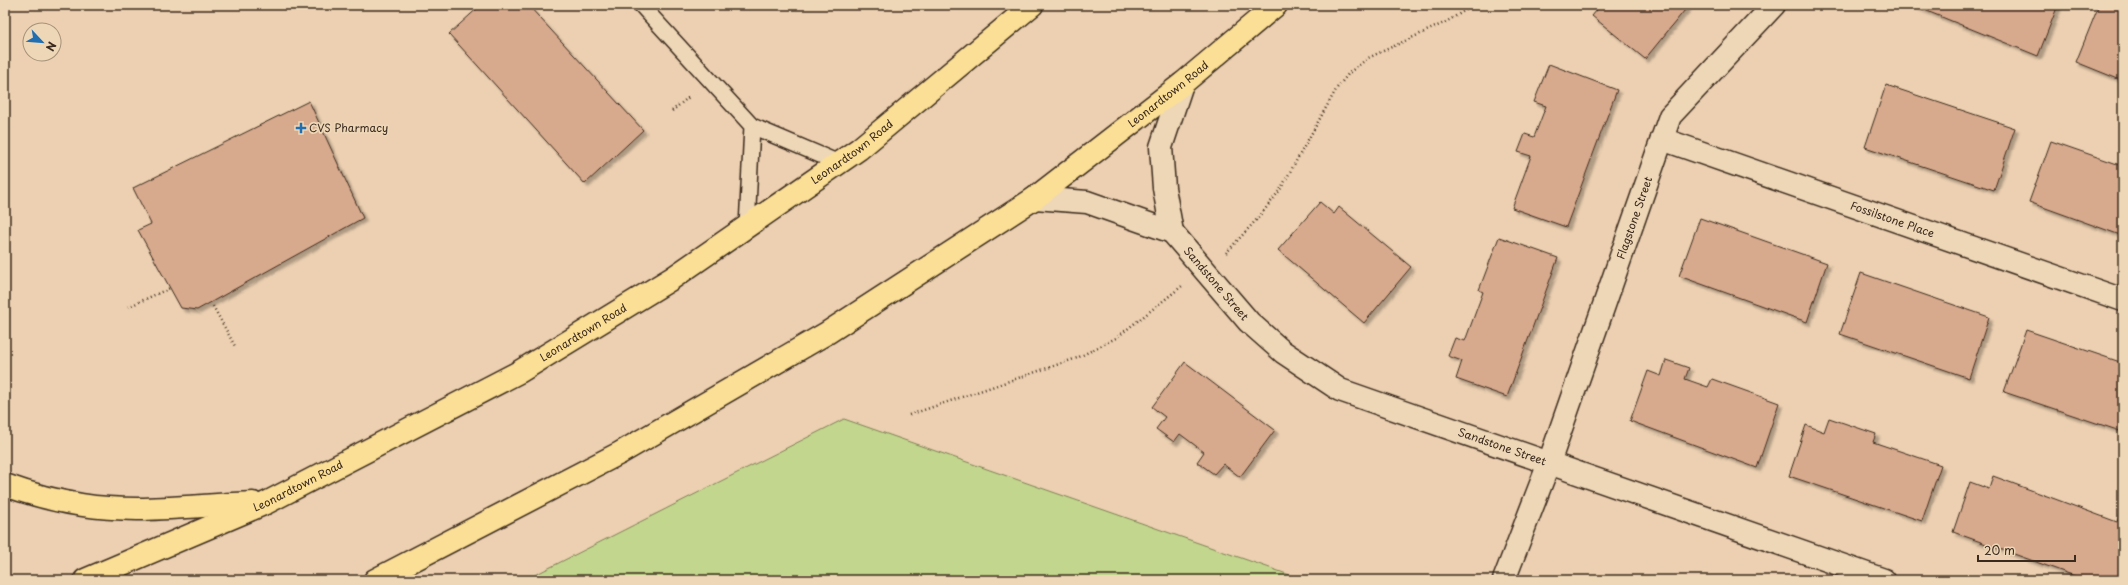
<svg xmlns="http://www.w3.org/2000/svg" width="2128" height="585" viewBox="0 0 2128 585" font-family="'Playpen Sans',sans-serif">
  <style>
    .green { fill: #c2d78d; stroke: #7e8056 }
    .building { fill: #d8aa8d; stroke: #3b2a1e; filter: url(#shadow) }
    .lines { fill: none; stroke-linecap: round; stroke-linejoin: round }
    .service-casing { stroke: #3b2a1e; stroke-width: 18 }
    .minor-casing { stroke: #3b2a1e; stroke-width: 25 }
    .trunk-casing { stroke: #3b2a1e; stroke-width: 25 }
    .path { stroke: #3b2a1e; stroke-width: 2.5; stroke-dasharray: 1 3; stroke-linecap: butt }
    .service { stroke: #eed7b7; stroke-width: 15 }
    .minor { stroke: #eed7b7; stroke-width: 22 }
    .trunk { stroke: #fbdf96; stroke-width: 22 }
    .poi-dot { fill: #1f6fb2; stroke: #eed7b7; stroke-width: 1.5 }
    .labels { text-anchor: middle; stroke-width: 3.5; stroke-linejoin: round; paint-order: stroke }
    .street-label { font-size: 11px; fill: #3b2a1e; stroke: #eed7b7 }
    .poi-label { font-size: 11px; fill: #3b2a1e; stroke: #eed7b7; text-anchor: start }
  </style>
  <defs>
    <filter id="shadow"><feDropShadow dx="3.5" dy="3.5" stdDeviation="1" flood-color="#0004"/></filter>
  </defs>
  <rect width="100%" height="100%" fill="#ecd0b1"/>
  <filter id="ink" filterUnits="userSpaceOnUse"><feTurbulence type="fractalNoise" baseFrequency=".025" numOctaves="2"/><feDisplacementMap in="SourceGraphic" scale="8" xChannelSelector="R" yChannelSelector="G"/><feConvolveMatrix kernelMatrix="1 2 1 2 8 2 1 2 1" color-interpolation-filters="sRGB"/></filter>
  <g filter="url(#ink)">
    <path class="green" d="M844 419 1304 580H525Z"/>
    <path class="building" d="M481 5H528L643 130 585 184 449 34Z
      M1601 5H1689L1645 59 1592 16Z
      M1912 5H2058L2038 56Z
      M2099 5H2113L2123 9V81L2076 62Z
      M1549 64 1617 90 1566 227 1512 208 1531 156 1518 152 1525 134 1534 137 1546 106 1534 102Z
      M1886 85 2015 128 1994 190 1865 147Z
      M309 101 363 218 197 310 181 308 138 230 151 224 133 188Z
      M2051 141 2123 166V236L2029 202Z
      M1320 202 1334 214 1339 207 1411 267 1364 323 1278 250Z
      M1700 218 1827 263 1807 322 1679 276Z
      M1499 237 1558 258 1507 397 1456 379 1462 361 1448 356 1455 338 1465 341 1483 292 1479 290Z
      M1861 273 1989 317 1969 378 1840 334Z
      M2026 330 2123 363V432L2004 392Z
      M1666 360 1689 368 1685 379 1708 387 1712 379 1779 403 1757 468 1630 421 1648 371 1661 376Z
      M1185 362 1275 430 1240 477 1223 464 1214 474 1197 462 1204 452 1180 434 1174 442 1156 429 1165 417 1152 407Z
      M1829 418 1876 434 1873 442 1941 465 1922 521 1789 476 1806 425 1824 432Z
      M1993 476 2117 522 2121 510 2123 511V569L2119 580H2086L1953 532 1970 482 1989 489Z"/>
    <g class="lines">
      <g class="service-casing">
        <path id="service" d="M641 5 752 126
          M747 227 752 126 839 163"/>
      </g>
      <g class="minor-casing">
        <g id="minor">
          <path id="s1" d="M1662 139 2123 300"/>
          <path d="M1035 198 1087 202 1172 232 1164 188 1161 147 1182 84"/>
          <path id="s2" d="M1172 232 1249 322 1283 352 1340 390 1884 580"/>
          <path id="s3" d="M1504 580 1549 463 1670 116 1774 5"/>
        </g>
      </g>
      <g class="trunk-casing">
        <g id="trunk">
          <path d="M5 485C30 494 56 501 82 505 138 514 197 505 253 503"/>
          <path id="s4" d="M85 580 266 503 519 372 671 279 859 149 1032 5"/>
          <path id="s5" d="M375 580 620 453 827 333 1035 198 1182 84 1276 5"/>
        </g>
      </g>
      <path class="path" d="M672 111 690 96
        M1226 253 1259 217 1280 190 1337 88 1349 73 1368 58 1446 22 1474 5
        M213 306 236 348
        M128 307 170 288
        M909 415 1077 358 1116 338 1182 286"/>
      <use href="#service" class="service"/>
      <use href="#minor" class="minor"/>
      <use href="#trunk" class="trunk"/>
    </g>
  </g>
  <path class="poi-dot" d="M299 122h4v4h4v4h-4v4h-4v-4h-4v-4h4z"/>
  <g class="labels">
    <g class="street-label">
      <text dy="4" stroke="none"><textPath href="#s5" startOffset="932">Leonardtown Road</textPath></text>
      <text dy="4" stroke="none"><textPath href="#s4" startOffset="881">Leonardtown Road</textPath></text>
      <text dy="4" stroke="none"><textPath href="#s3" startOffset="385">Flagstone Street</textPath></text>
      <text dy="4" stroke="none"><textPath href="#s1" startOffset="244">Fossilstone Place</textPath></text>
      <text dy="4" stroke="none"><textPath href="#s2" startOffset="68">Sandstone Street</textPath></text>
      <text dy="4" stroke="none"><textPath href="#s4" startOffset="557">Leonardtown Road</textPath></text>
      <text dy="4" stroke="none"><textPath href="#s2" startOffset="404">Sandstone Street</textPath></text>
      <text dy="4" stroke="none"><textPath href="#s4" startOffset="233">Leonardtown Road</textPath></text>
    </g>
    <g class="poi-label">
      <text x="309" y="132">CVS Pharmacy</text>
    </g>
  </g>
  <rect width="2128" height="585" fill="none" stroke="#eed7b7" stroke-width="20"/>
  <rect x="10" y="10" width="2108" height="565" fill="none" stroke="#3b2a1e" stroke-width="1.5" filter="url(#ink)"/>
  <g transform="translate(42 42) rotate(116)"><circle r="19" fill="#eed7b7" stroke="#a6927a"/>
  <path d="M0-3L7 15L0 10L-7 15Z" fill="#1f6fb2"/>
  <text y="-6" font-size="11" font-weight="bold" text-anchor="middle" fill="#3b2a1e">N</text>
  </g>
  <path d="M1978 555v6h97v-6" fill="none" stroke="#3b2a1e" stroke-width="2"/>
  <text x="1984" y="555" font-size="12" fill="#3b2a1e" stroke="#eed7b7" stroke-width="3" paint-order="stroke">20 m</text>
</svg>
